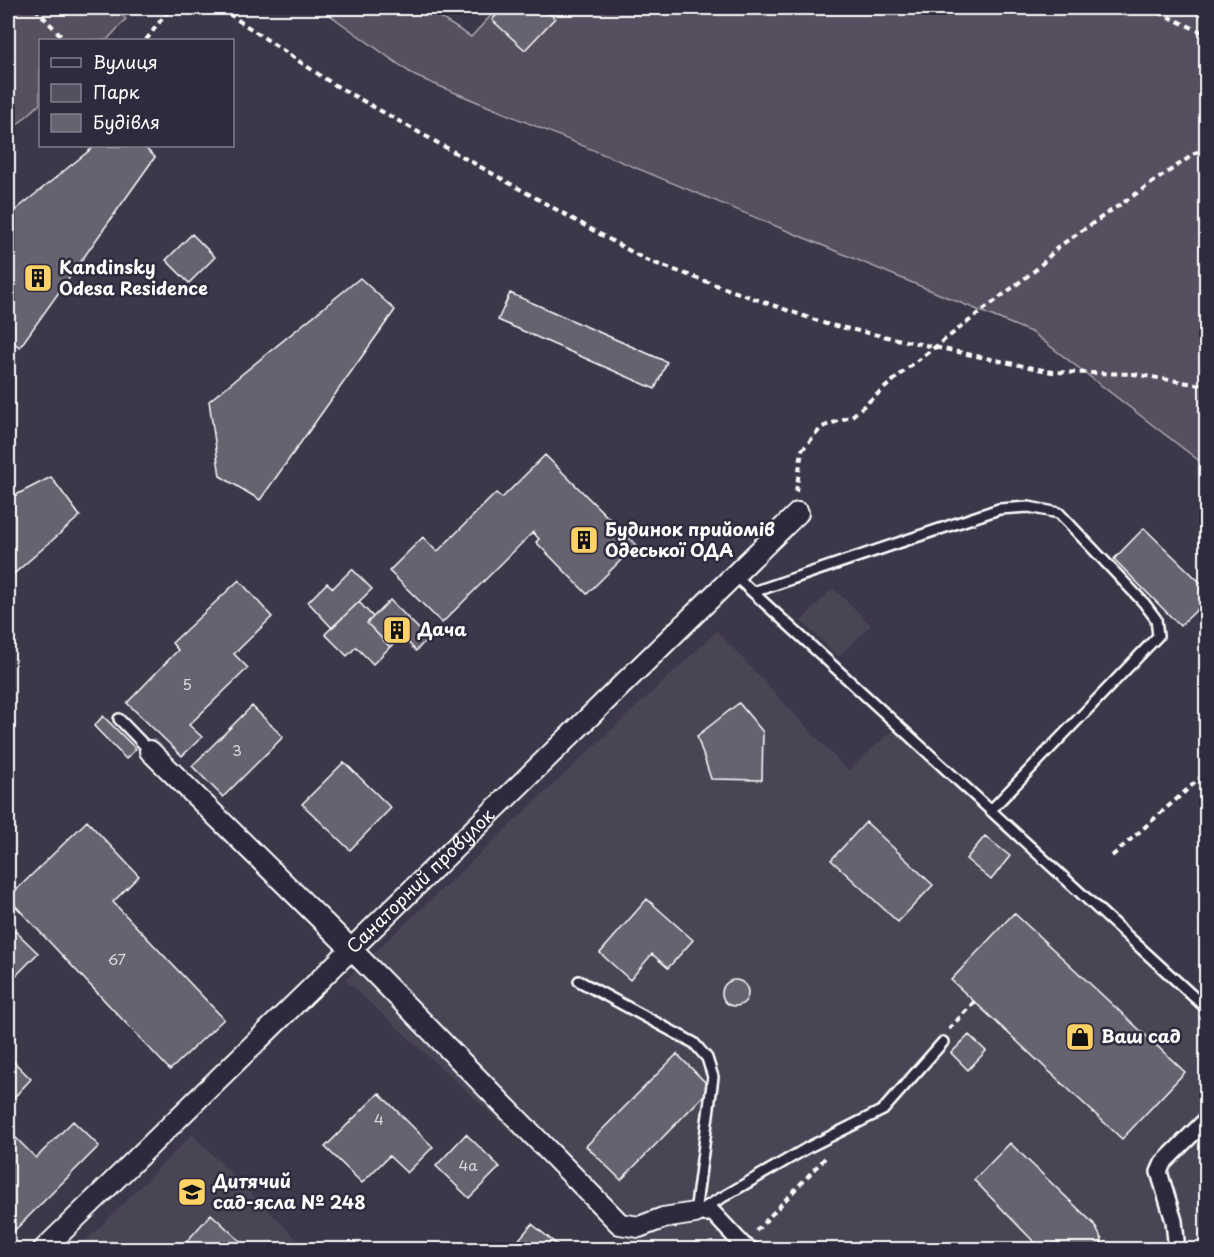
<svg xmlns="http://www.w3.org/2000/svg" width="1214" height="1257" viewBox="0 0 1214 1257" font-family="'Playpen Sans',sans-serif">
  <style>
    .built { fill: #494455 }
    .green { fill: #555060; stroke: #aaa8b0; stroke-width: 1.5 }
    .building { fill: #666270; stroke: #fff; stroke-width: 1.5 }
    .lines { fill: none; stroke-linecap: round; stroke-linejoin: round }
    .service-casing { stroke: #fff; stroke-width: 14 }
    .pedestrian-casing { stroke: #fff; stroke-width: 20 }
    .minor-casing { stroke: #fff; stroke-width: 24 }
    .path { stroke: #fff; stroke-width: 4; stroke-dasharray: 6 4.5; stroke-linecap: butt }
    .service { stroke: #2f2a3d; stroke-width: 9 }
    .pedestrian { stroke: #2f2a3d; stroke-width: 15 }
    .minor { stroke: #2f2a3d; stroke-width: 20 }
    .labels { text-anchor: middle; stroke-width: 5; stroke-linejoin: round; paint-order: stroke }
    .number-label { font-size: 15px; fill: #d9d8db }
    .poi-label { font-size: 18px; font-weight: bold; fill: #fff; stroke: #2f2a3d; text-anchor: start }
    .street-label { font-size: 18px; fill: #fff; stroke: #2f2a3d }
  </style>
  <rect width="100%" height="100%" fill="#3c3749"/>
  <filter id="ink" filterUnits="userSpaceOnUse"><feTurbulence type="fractalNoise" baseFrequency=".0167" numOctaves="2"/><feDisplacementMap in="SourceGraphic" scale="12" xChannelSelector="R" yChannelSelector="G"/><feConvolveMatrix kernelMatrix="1 2 1 2 8 2 1 2 1" color-interpolation-filters="sRGB"/></filter>
  <g filter="url(#ink)">
    <path class="built" d="M833 588 871 625 839 657 801 621Z
      M717 631 848 771 898 725 1206 1016V1249H639L345 980Z
      M192 1134 307 1249 77 1250Z"/>
    <path class="green" d="M8 8H113L126 19 107 40H40V104L8 133Z
      M320 8H425L471 37 498 8H1206V466L1033 333 415 76Z"/>
    <path class="building" d="M503 8H543L555 18 525 50 492 20Z
      M95 146H143L155 157 20 347 8 339V216Z
      M192 234 215 257 189 283 166 260Z
      M360 278 395 310 260 500 220 476 209 401Z
      M510 293 667 362 655 389 498 320Z
      M545 455 636 545 587 594 536 542 539 539 533 532 442 623 389 571 423 537 437 552 496 493 502 498Z
      M51 477 80 516 8 579V499Z
      M1144 528 1206 588V601L1180 626 1114 559Z
      M352 569 372 589 332 628 308 602 327 583 333 588Z
      M239 580 272 617 234 654 248 668 189 725 202 737 182 756 127 703 178 650 172 643Z
      M390 600 428 638 416 651 402 636 390 647 367 623Z
      M359 602 373 617 367 623 390 647 373 664 356 647 347 656 325 634Z
      M739 703 763 732 762 780 711 779 697 736Z
      M252 706 283 737 223 797 192 766Z
      M103 716 136 749 126 759 94 726Z
      M344 762 391 808 350 850 302 804Z
      M87 821 139 876 113 902 224 1019 170 1070 8 898Z
      M866 822 933 885 898 922 831 860Z
      M985 836 1010 856 991 880 966 859Z
      M647 899 693 940 668 968 652 954 630 980 600 953Z
      M1014 913 1185 1072 1122 1139 951 980Z
      M8 924 38 953 8 984Z
      M722 993a13 13 0 1 1 26 0a13 13 0 1 1-26 0Z
      M969 1035 986 1051 968 1070 951 1053Z
      M677 1054 711 1088 621 1180 586 1146Z
      M8 1056 31 1079 8 1104Z
      M379 1093 433 1147 407 1173 389 1156 362 1183 325 1147Z
      M73 1121 99 1146 13 1232 8 1227V1130L36 1158Z
      M466 1134 500 1167 469 1198 436 1166Z
      M1010 1143 1094 1224 1102 1240 1099 1250H1033L1037 1245 974 1180Z
      M211 1214 250 1250H179Z
      M532 1224 561 1248 560 1250H510Z"/>
    <g class="lines">
      <g class="service-casing">
        <path id="service" d="M734 575 1206 1008
          M753 592 999 509 1029 507 1059 513 1144 603 1156 619 1158 636 991 810
          M119 719 150 751
          M579 981 694 1043 707 1058 713 1077 695 1213
          M697 1212 809 1147 883 1110 943 1042"/>
      </g>
      <g class="pedestrian-casing">
        <path id="pedestrian" d="M695 1213H713L743 1245 751 1250
          M1177 1250 1174 1221 1159 1172 1163 1163 1206 1120"/>
      </g>
      <g class="minor-casing">
        <g id="minor">
          <path d="M150 751 350 948 620 1224 639 1227 663 1218 695 1213"/>
          <path id="s1" d="M43 1250 798 513"/>
        </g>
      </g>
      <path class="path" d="M35 8 65 40
        M220 8 333 84 646 260 826 324 1052 372 1134 374 1206 386
        M1149 8 1206 34
        M146 40 170 8
        M796 492 802 450 822 427 852 416 909 367 1038 268 1058 247 1206 146
        M1112 856 1206 773
        M949 1029 975 1001
        M756 1231 825 1158"/>
      <use href="#service" class="service"/>
      <use href="#pedestrian" class="pedestrian"/>
      <use href="#minor" class="minor"/>
    </g>
  </g>
  <defs>
    <g id="building-square" transform="scale(1.5)"><rect x="-9" y="-9" width="18" height="18" rx="4" fill="#ffd166" stroke="#2f2a3d"/><path d="M-4-6H4V6H1V3H-1V6H-4ZM-2.5-4.3h1.7v1.8h-1.7ZM.8-4.3h1.7v1.8H.8ZM-2.5-1h1.7V.8h-1.7ZM.8-1h1.7V.8H.8Z" fill="#111"/></g>
    <g id="shop-square" transform="scale(1.5)"><rect x="-9" y="-9" width="18" height="18" rx="4" fill="#ffd166" stroke="#2f2a3d"/><path d="M-5-2.5h2.3a2.7 3.5 0 0 1 5.4 0H5L5.5 6h-11ZM-1.5-2.5h3a1.5 2.3 0 0 0-3 0Z" fill="#111"/></g>
    <g id="school-square" transform="scale(1.5)"><rect x="-9" y="-9" width="18" height="18" rx="4" fill="#ffd166" stroke="#2f2a3d"/><path d="M0-5L7-2L0 1L-7-2ZM-4 1L0 2.5L4 1V4Q0 6-4 4Z" fill="#111"/></g>
  </defs>
  <g fill-rule="evenodd">
    <use href="#building-square" x="38" y="278"/>
    <use href="#building-square" x="584" y="540"/>
    <use href="#building-square" x="397" y="630"/>
    <use href="#shop-square" x="1080" y="1037"/>
    <use href="#school-square" x="192" y="1192"/>
  </g>
  <g class="labels">
    <g class="number-label">
      <text x="187" y="690">5</text>
      <text x="237" y="756">3</text>
      <text x="117" y="965">67</text>
      <text x="379" y="1125">4</text>
      <text x="468" y="1171">4а</text>
    </g>
    <g class="poi-label">
      <text x="59" y="274">Kandinsky<tspan x="59" dy="21">Odesa Residence</tspan></text>
      <text x="605" y="536">Будинок прийомів<tspan x="605" dy="21">Одеської ОДА</tspan></text>
      <text x="418" y="636">Дача</text>
      <text x="1101" y="1043">Ваш сад</text>
      <text x="213" y="1188">Дитячий<tspan x="213" dy="21">сад-ясла № 248</tspan></text>
    </g>
    <g class="street-label">
      <text dy="6" stroke="none"><textPath href="#s1" startOffset="528">Санаторний провулок</textPath></text>
    </g>
  </g>
  <rect width="1214" height="1257" fill="none" stroke="#2f2a3d" stroke-width="30"/>
  <rect x="15" y="15" width="1184" height="1227" fill="none" stroke="#fff" stroke-width="2" filter="url(#ink)"/>
  <rect x="39" y="39" width="195" height="108" fill="#2f2a3d" stroke="#827f8b" stroke-width="1.5"/>
  <rect x="51" y="58" width="30" height="9" fill="#2f2a3d" stroke="#827f8b" stroke-width="1.5"/>
  <text x="93" y="69" font-size="18" fill="#ffffff">Вулиця</text>
  <rect x="51" y="84" width="30" height="18" fill="#555060" stroke="#827f8b" stroke-width="1.5"/>
  <text x="93" y="99" font-size="18" fill="#ffffff">Парк</text>
  <rect x="51" y="114" width="30" height="18" fill="#666270" stroke="#827f8b" stroke-width="1.5"/>
  <text x="93" y="129" font-size="18" fill="#ffffff">Будівля</text>
</svg>
